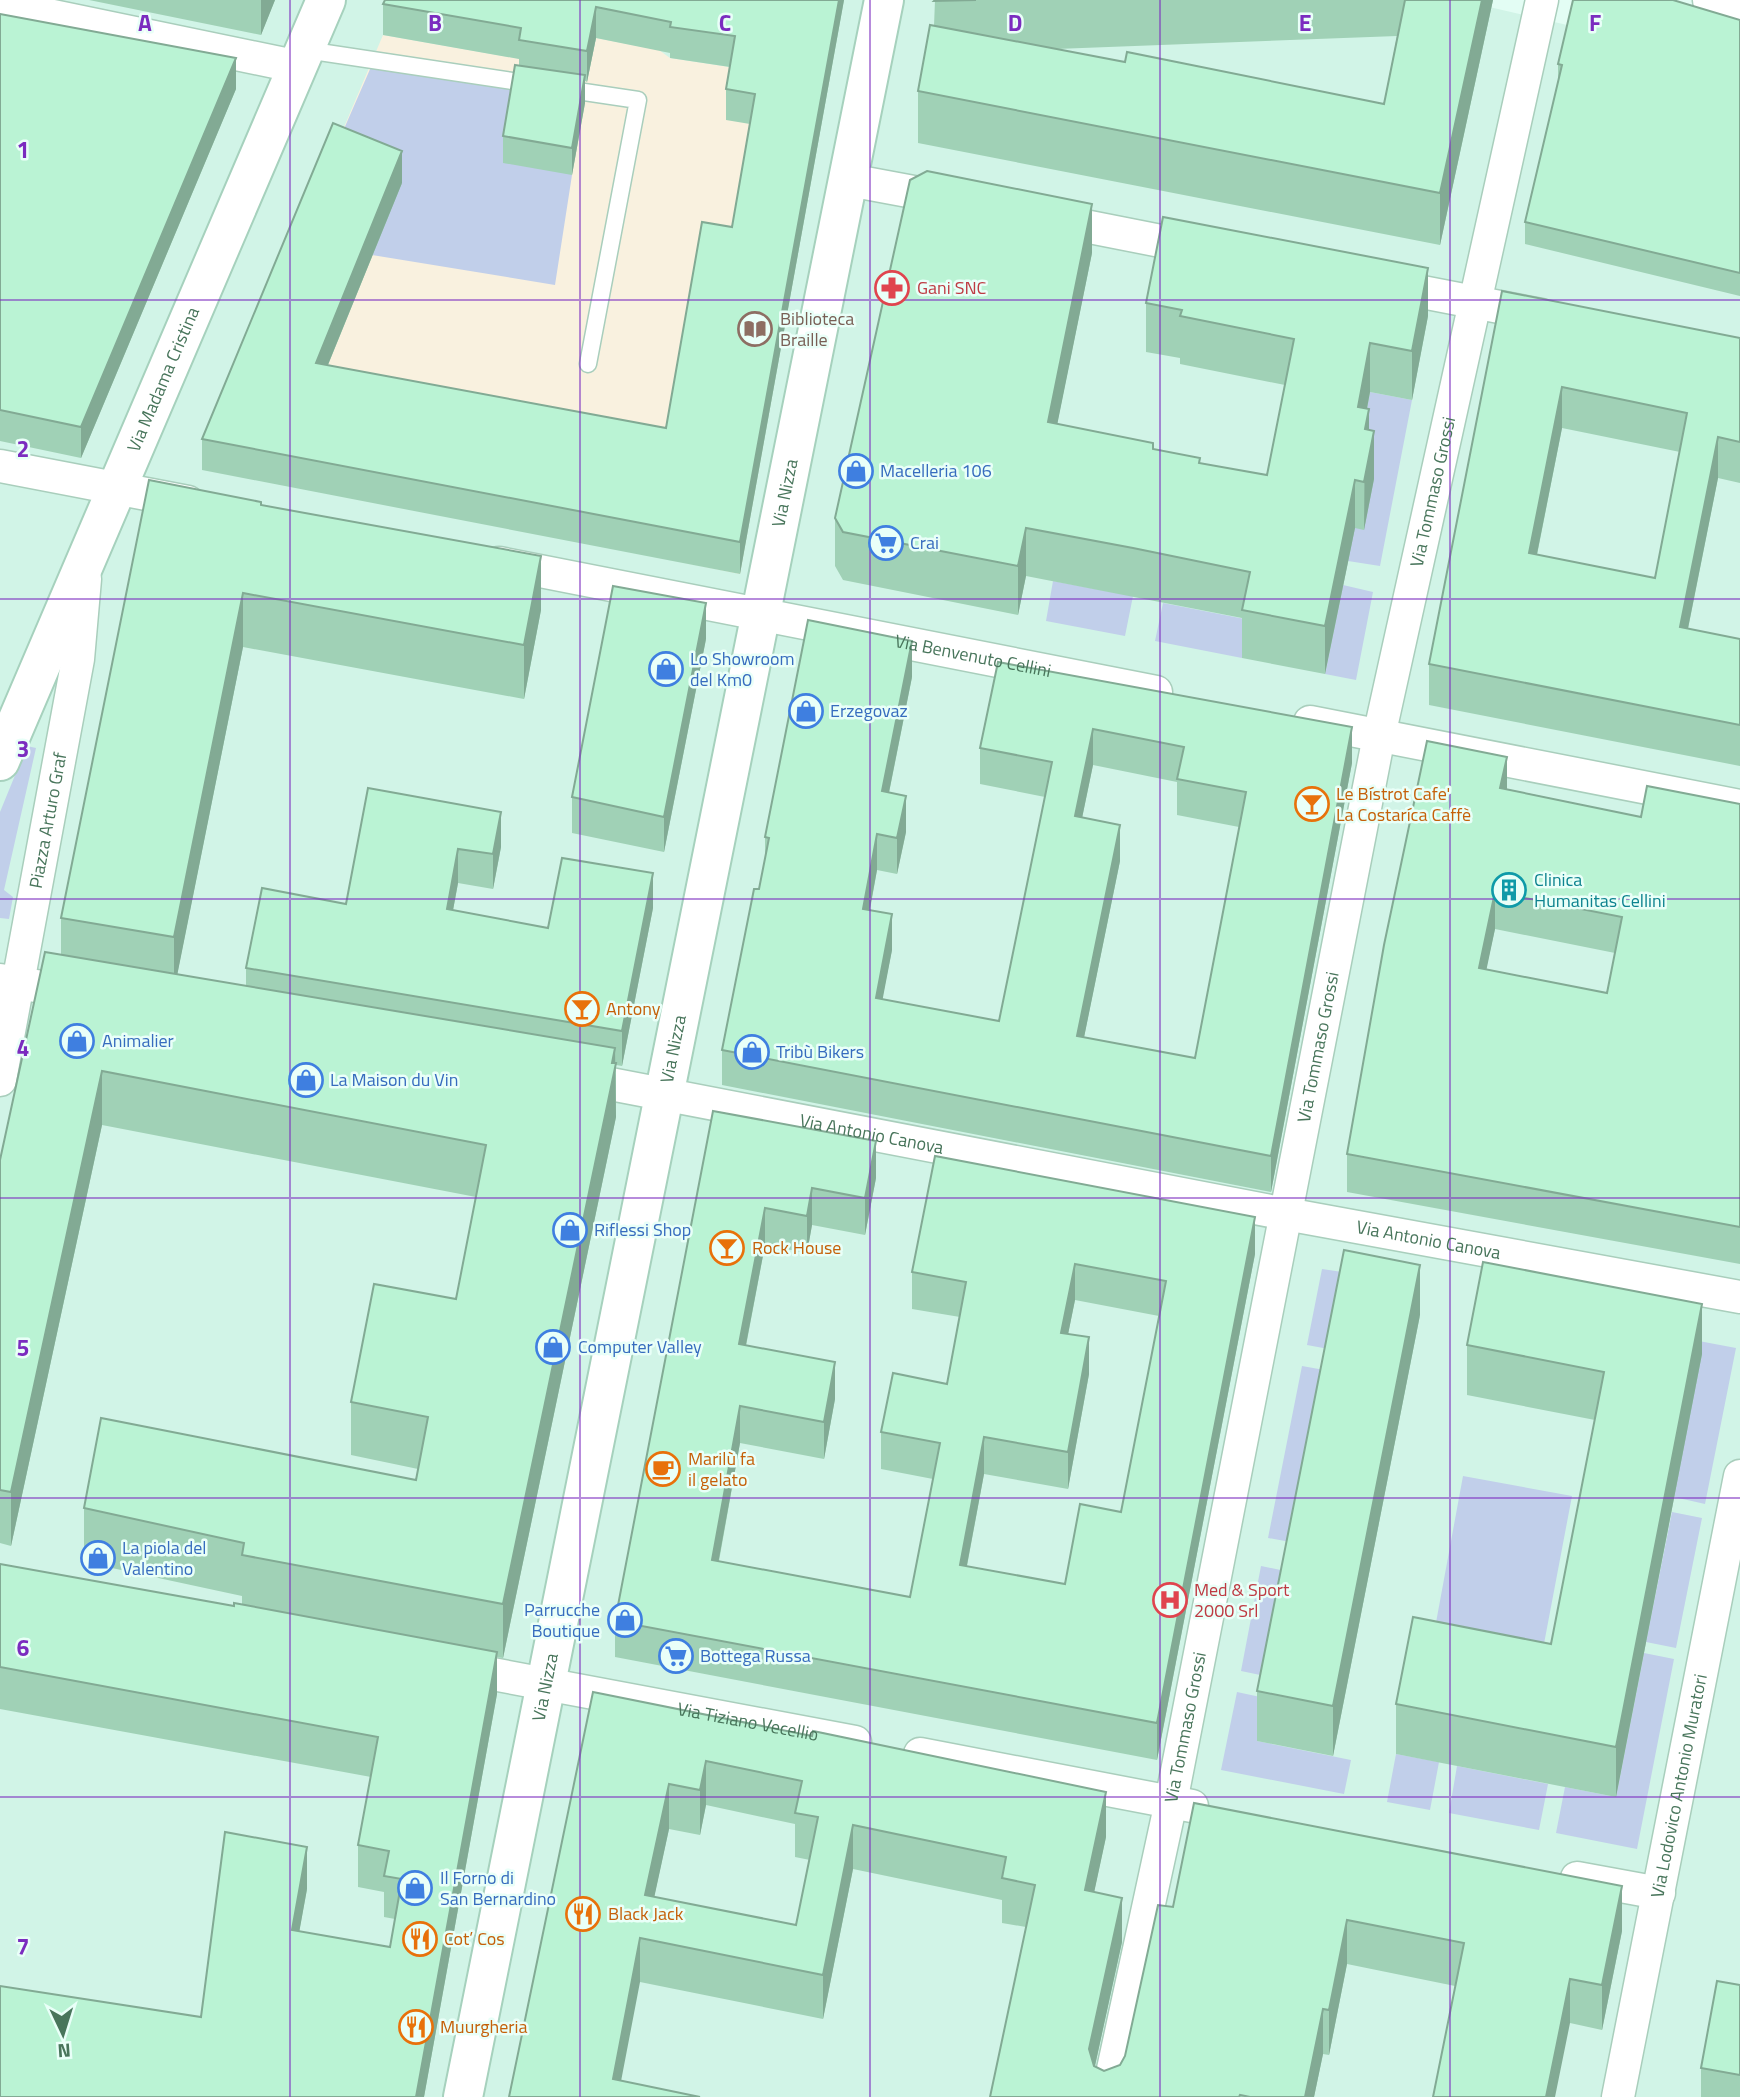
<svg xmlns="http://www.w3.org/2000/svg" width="1740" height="2097" viewBox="0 0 1740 2097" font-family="'Titillium Web',sans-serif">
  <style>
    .residential { fill: #d1f4e7 }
    .education { fill: #f9f1df }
    .green { fill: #c1cfea }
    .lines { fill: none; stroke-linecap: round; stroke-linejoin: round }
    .lane-casing { stroke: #a9cebc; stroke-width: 19 }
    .street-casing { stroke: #a9cebc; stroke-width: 35 }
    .secondary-casing { stroke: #a6d1bd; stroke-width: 42 }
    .lane { stroke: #fff; stroke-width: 16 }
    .street { stroke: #fff; stroke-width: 32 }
    .secondary { stroke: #fff; stroke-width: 38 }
    .wall { fill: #a0d1b6; fill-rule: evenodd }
    .shaded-wall { fill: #82aa94 }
    .building { fill: #baf3d4; stroke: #82aa94; stroke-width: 2; fill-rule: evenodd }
    .grid { fill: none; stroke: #7b2cbf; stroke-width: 2; stroke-opacity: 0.55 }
    .labels { text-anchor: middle; stroke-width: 5; stroke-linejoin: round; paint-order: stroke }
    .health-label { font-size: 18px; fill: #be3a42; stroke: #e9fff8; text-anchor: start }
    .education-label { font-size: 18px; fill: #785e54; stroke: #e9fff8; text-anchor: start }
    .street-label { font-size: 18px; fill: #48755b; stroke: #e9fff8 }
    .shop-label { font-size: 18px; fill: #366cbe; stroke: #e9fff8; text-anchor: start }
    .food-label { font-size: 18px; fill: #c56008; stroke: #e9fff8; text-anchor: start }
    .culture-label { font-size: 18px; fill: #0d838f; stroke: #e9fff8; text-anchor: start }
    .grid-label { font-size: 23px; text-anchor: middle; font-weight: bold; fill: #7b2cbf; stroke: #e9fff8; stroke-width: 5; stroke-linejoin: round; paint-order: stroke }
  </style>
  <rect width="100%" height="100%" fill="#e3fdf4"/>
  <path class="residential" d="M0 0H1459L1740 65V2097H0Z"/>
  <path class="education" d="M383 35 589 71 596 38 659 50 670 58 828 82 740 574 489 523 237 380Z"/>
  <path class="green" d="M371 67 516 87 572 175 555 285 372 255 333 154Z
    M1370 392 1412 400 1380 566 1348 561 1358 456Z
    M1053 581 1133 596 1125 636 1046 621Z
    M1343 585 1373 592 1356 680 1325 674Z
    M1163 603 1250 620 1242 658 1155 641Z
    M27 746 36 748 4 890 13 897 9 919 0 918V812Z
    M1322 1269 1349 1273 1334 1350 1307 1345Z
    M1651 1332 1736 1348 1705 1504 1674 1497Z
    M1302 1366 1330 1371 1296 1543 1268 1538Z
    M1463 1476 1572 1496 1543 1649 1435 1628Z
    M1672 1512 1702 1518 1676 1648 1646 1642Z
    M1261 1566 1290 1572 1270 1677 1241 1671Z
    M1644 1653 1674 1659 1637 1849 1556 1833 1565 1787 1616 1797Z
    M1237 1692 1265 1698 1257 1741 1351 1760 1344 1794 1221 1770Z
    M1396 1754 1439 1762 1430 1810 1387 1802Z
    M1457 1766 1548 1784 1539 1830 1449 1813Z"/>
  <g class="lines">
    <g class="lane-casing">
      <path id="lane" d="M306 50 532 84
        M564 89 638 100 588 364"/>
    </g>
    <g class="street-casing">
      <g id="street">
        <path d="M1709 0 1740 10"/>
        <path d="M0 5 299 67"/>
        <path d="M849 180 951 199"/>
        <path d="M1049 219 1201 249"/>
        <path d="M1386 285 1541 315"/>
        <path d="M0 466 188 502"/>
        <path id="s1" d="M499 563 1156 692"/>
        <path d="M1310 722 1740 806"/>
        <path d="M0 980 78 993"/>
        <path id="s2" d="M574 1077 1286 1214 1740 1297"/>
        <path id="s3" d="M0 1080 78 659 85 579"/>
        <path id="s4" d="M455 1667 855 1742"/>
        <path d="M920 1754 1192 1806"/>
        <path d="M1577 1878 1659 1893"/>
        <path id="s5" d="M1107 2097 1171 1802 1379 736 1542 0"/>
        <path id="s6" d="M1618 2097 1740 1476"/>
      </g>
    </g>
    <g class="secondary-casing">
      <g id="secondary">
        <path id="s7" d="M0 761 326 0"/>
        <path id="s8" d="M463 2097 884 0"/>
      </g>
    </g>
    <use href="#lane" class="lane"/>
    <use href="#street" class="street"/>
    <use href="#secondary" class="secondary"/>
  </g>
  <path class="wall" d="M89 0H275L261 35Z
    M385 0H844L740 574 202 470V439L402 183 328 365 666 428 732 227 750 124 726 120V89L730 67 670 58V53L596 38 587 82 585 81V103L572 175 503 163V136L519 65V59L383 35V4Z
    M935 0H1493L1440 245 918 143V91L934 26ZM1397 36 1384 104 1125 62 1056 49Z
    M0 14 236 89 81 458 0 441Z
    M1740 20V296L1525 244V222L1558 84V64Z
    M1092 253 1057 424 1153 449 1200 463 1267 475 1285 385 1180 364V358L1146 352V303L1428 316 1412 400 1370 392 1367 409 1374 479 1364 530 1355 528 1325 674 1242 658V618L1026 576 1018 615 843 580 835 566V518Z
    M1502 291 1740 338V483L1718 478 1688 629 1740 639V766L1429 705V664ZM1562 428 1680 452 1655 578 1537 555Z
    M261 505 541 610 524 699 243 647 177 975 246 986V968L346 904 368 788 501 847 493 889 458 883 453 910 548 928 653 908 622 1066 616 1065V1117L503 1658 497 1657V1694L424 2097H0L201 2017 307 1889 299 1932 390 1947 395 1919 384 1917V1892L358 1887V1845L371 1777 0 1709V1564L234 1606 242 1604V1596L84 1562V1508L416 1480 418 1469 351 1455V1402L456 1299 476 1197 102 1125 11 1546 0 1543V1160L61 955V918Z
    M706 639 664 852 572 833V797Z
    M998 662 1352 763 1271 1192 722 1085V1050L759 889 765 861V837L912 677 889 793 906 832 897 874 877 870 870 910 892 950 882 999 999 1021 1045 797 980 784V748ZM1093 765 1177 782V815L1239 827 1195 1058 1084 1037 1120 861 1082 818Z
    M1507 789 1641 817 1740 804V1264L1347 1192V1154ZM1495 929 1615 953 1607 993 1486 969Z
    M713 1111 876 1178 865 1235 812 1225 807 1253 765 1245 746 1346 835 1399 824 1459 740 1443 719 1561 910 1597 933 1479 881 1469V1432L947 1384 960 1317 912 1309V1272L1255 1254 1157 1760 615 1657V1621ZM1075 1300 1159 1316 1121 1512 1065 1584 967 1566 984 1474 1068 1489 1089 1374 1068 1334Z
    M1420 1315 1333 1756 1257 1741V1691Z
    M1467 1345 1702 1354 1616 1797 1396 1754V1704L1551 1644 1595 1420 1467 1395Z
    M593 1692 1106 1837 1094 1892 1122 1942 1095 2066 1104 2071 1120 2065 1125 2056 1173 1907 1622 1931 1602 2030 1570 2023 1455 1986 1347 1964 1329 2055 1323 2054 1314 2097H990L1026 1927 1002 1923V1900L853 1869 823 2019 640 1982 509 2097ZM706 1805 795 1824V1857L810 1860 796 1925 654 1897 669 1829 700 1835Z
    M1740 1985V2097H1701V2068Z"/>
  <path class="shaded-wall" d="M261 0H275L261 35Z
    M839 0H844L740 574V542Z
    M1482 0H1493L1440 245V193Z
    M596 7V38L587 82V51Z
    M236 58V89L81 458V427Z
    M585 75V103L572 175V148Z
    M402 151V183L316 394V363Z
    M1092 204V253L1048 470V422Z
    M1428 268V316L1412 400V351Z
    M1370 343V392L1358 456V407Z
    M1562 387V428L1529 594V553Z
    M1369 409V456L1374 431V479L1364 530 1365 429Z
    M1718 437V478L1680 668V627Z
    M1355 480V528L1325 674V626Z
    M1026 528V576L1018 615V566Z
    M541 556V610L524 699V645Z
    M243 593V647L174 991V937Z
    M706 603V639L664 852V817Z
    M912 641V677L882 827V791Z
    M1352 727V763L1271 1192V1156Z
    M1093 729V765L1075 852V816Z
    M1507 757V795L1500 788Z
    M906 796V832L897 874V838Z
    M501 812V847L493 889V854Z
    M1120 825V861L1077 1072V1036Z
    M877 834V870L863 945V909Z
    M458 849V883L447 943V909Z
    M653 873V908L622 1066V1031Z
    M1495 892V929L1479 1005V968Z
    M892 914V950L876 1034V998Z
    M615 1048 616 1117 503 1658V1604Z
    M102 1071V1125L11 1546V1492Z
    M876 1141V1178L865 1235V1198Z
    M812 1188V1225L807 1253V1216Z
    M765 1208V1245L739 1381V1344Z
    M1255 1217V1254L1157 1760V1723Z
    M1075 1264V1300L1061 1369V1333Z
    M1420 1265V1315L1333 1756V1706Z
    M1702 1304V1354L1616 1797V1747Z
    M1089 1337V1374L1068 1489V1452Z
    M835 1362V1399L824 1459V1422Z
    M740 1406V1443L712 1597V1560Z
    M984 1437V1474L960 1602V1565Z
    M497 1652V1694L424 2097H416Z
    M706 1761V1805L700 1835V1790Z
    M669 1784V1829L645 1940V1895Z
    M1106 1792V1837L1085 1935V1890Z
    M853 1825V1869L823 2019V1975Z
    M307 1847V1889L292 1972V1930Z
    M1622 1886V1931L1602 2030V1985Z
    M1122 1898V1942L1089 2093V2049Z
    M1347 1920V1964L1329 2055V2010Z
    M640 1938V1982L618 2097 613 2079Z
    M1570 1979V2023L1555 2097H1546Z
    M1323 2009V2054L1314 2097H1305Z"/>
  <path class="building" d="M385 0H839L740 542 202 439 333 123 402 151 316 363 666 428 702 222 732 227 755 94 726 89 735 36 670 27 671 22 596 7 587 51 519 40 521 28 383 4Z
    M935 0H976L934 1Z
    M1405 0H1482L1440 193 918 91 930 25 1125 62 1127 52 1384 104Z
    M1573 0H1673L1740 20V273L1525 222 1562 65 1558 64Z
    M0 14 236 58 81 427 0 410Z
    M515 65 585 75 572 148 503 136Z
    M927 171 1092 204 1048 422 1153 443V449L1200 458 1199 463 1267 475 1294 339 1180 316 1182 310 1146 303 1163 217 1428 268 1412 351 1370 343 1358 407 1369 409 1365 429 1374 431 1364 482 1355 480 1325 626 1242 610 1250 572 1133 548 1026 528 1018 566 843 532 835 518 910 180Z
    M1502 291 1740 338V442L1718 437 1680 627 1740 639V725L1429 664ZM1562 387 1687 413 1655 578 1529 553Z
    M149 480 261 502V505L541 556 524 645 243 593 174 937 61 918Z
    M613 586 706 603 664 817 572 797Z
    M808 620 912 641 882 791 906 796 897 838 877 834 863 909 892 914 876 998 999 1021 1052 762 980 748 998 662 1352 727 1271 1156 722 1050 754 889H759L769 838 765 837ZM1093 729 1184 747 1177 779 1246 792 1195 1058 1077 1036 1120 825 1075 816Z
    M1427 741 1507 757 1500 788 1641 817 1647 786 1740 804V1227L1347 1154 1384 945ZM1495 892 1622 917 1607 993 1479 968Z
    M368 788 501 812 493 854 458 849 447 909 548 928 562 858 653 873 622 1031 246 968 262 888 346 904Z
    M45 952 615 1048 612 1063H616L503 1604 242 1555 244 1543 84 1508 101 1418 416 1480 428 1417 351 1402 374 1284 456 1299 486 1145 102 1071 11 1492 0 1490V1160Z
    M713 1111 876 1141 865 1198 812 1188 807 1216 765 1208 739 1344 835 1362 824 1422 740 1406 712 1560 910 1597 940 1443 881 1432 893 1373 947 1384 966 1282 912 1272 935 1156 1255 1217 1157 1723 615 1621ZM1075 1264 1166 1281 1121 1512 1080 1504 1065 1584 960 1565 984 1437 1068 1452 1089 1337 1061 1333Z
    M1344 1250 1420 1265 1333 1706 1257 1691Z
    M1483 1262 1702 1304 1616 1747 1396 1704 1413 1617 1551 1644 1604 1372 1467 1345Z
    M0 1564 234 1606V1603L497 1652 416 2097H0V1986L201 2017 225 1832 307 1847 292 1930 390 1947 402 1879 384 1876 389 1851 358 1845 378 1737 0 1667Z
    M593 1692 812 1736 813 1731 1106 1792 1085 1890 1122 1898 1089 2049 1094 2066 1104 2071 1120 2065 1125 2056 1158 1905 1173 1907 1194 1803 1622 1886 1602 1985 1570 1979 1546 2097H1433L1464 1943 1347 1920 1329 2010 1323 2009 1305 2097H1250L1240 2095 1239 2097H990L1035 1885 1002 1878 1006 1857 853 1825 823 1975 640 1938 613 2079 700 2097H509ZM706 1761 802 1781 795 1813 818 1817 796 1925 645 1895 669 1784 700 1790Z
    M1717 1981 1740 1985V2075L1701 2068Z"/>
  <path class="grid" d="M290 0V2097M580 0V2097M870 0V2097M1160 0V2097M1450 0V2097M0 300H1740M0 599H1740M0 899H1740M0 1198H1740M0 1498H1740M0 1797H1740"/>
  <defs>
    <g id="pharmacy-ring" transform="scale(1.75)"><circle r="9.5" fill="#e9fff8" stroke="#e0444e" stroke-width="1.5"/><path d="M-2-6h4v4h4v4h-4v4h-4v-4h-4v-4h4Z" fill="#e0444e"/></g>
    <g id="library-ring" transform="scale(1.75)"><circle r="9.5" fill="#e9fff8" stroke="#8d6e63" stroke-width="1.5"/><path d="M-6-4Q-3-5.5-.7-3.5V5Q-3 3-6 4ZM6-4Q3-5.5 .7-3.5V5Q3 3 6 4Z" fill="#8d6e63"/></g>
    <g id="shop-ring" transform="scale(1.75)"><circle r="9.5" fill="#e9fff8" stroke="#3f7fe0" stroke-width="1.5"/><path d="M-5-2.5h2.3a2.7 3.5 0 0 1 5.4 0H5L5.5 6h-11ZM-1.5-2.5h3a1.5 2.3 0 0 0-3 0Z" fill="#3f7fe0"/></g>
    <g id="supermarket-ring" transform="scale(1.75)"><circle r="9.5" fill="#e9fff8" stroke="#3f7fe0" stroke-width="1.5"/><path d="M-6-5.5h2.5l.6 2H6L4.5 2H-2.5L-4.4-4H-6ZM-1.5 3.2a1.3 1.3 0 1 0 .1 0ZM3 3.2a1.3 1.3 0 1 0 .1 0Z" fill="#3f7fe0"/></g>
    <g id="bar-ring" transform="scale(1.75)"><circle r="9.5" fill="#e9fff8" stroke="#e8710a" stroke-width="1.5"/><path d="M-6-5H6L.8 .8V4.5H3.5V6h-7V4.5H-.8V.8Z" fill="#e8710a"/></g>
    <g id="building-ring" transform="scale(1.75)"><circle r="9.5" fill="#e9fff8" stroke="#0f9aa8" stroke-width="1.5"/><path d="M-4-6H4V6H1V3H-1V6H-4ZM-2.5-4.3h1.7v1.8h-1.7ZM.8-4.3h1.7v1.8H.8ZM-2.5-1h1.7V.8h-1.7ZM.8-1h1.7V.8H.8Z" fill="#0f9aa8"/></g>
    <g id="cafe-ring" transform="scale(1.75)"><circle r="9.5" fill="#e9fff8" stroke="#e8710a" stroke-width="1.5"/><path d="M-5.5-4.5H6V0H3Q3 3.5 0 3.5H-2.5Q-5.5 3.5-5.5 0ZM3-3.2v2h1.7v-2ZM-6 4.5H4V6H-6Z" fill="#e8710a"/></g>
    <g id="hospital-ring" transform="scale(1.75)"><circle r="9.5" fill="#e9fff8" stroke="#e0444e" stroke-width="1.5"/><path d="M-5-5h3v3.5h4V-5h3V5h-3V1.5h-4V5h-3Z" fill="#e0444e"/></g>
    <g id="restaurant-ring" transform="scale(1.75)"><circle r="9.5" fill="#e9fff8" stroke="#e8710a" stroke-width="1.5"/><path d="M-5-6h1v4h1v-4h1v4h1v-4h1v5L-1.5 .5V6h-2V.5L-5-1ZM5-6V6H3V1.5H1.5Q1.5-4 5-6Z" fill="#e8710a"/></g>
  </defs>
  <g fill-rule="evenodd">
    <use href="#pharmacy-ring" x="892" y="288"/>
    <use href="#library-ring" x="755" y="329"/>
    <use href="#shop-ring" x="856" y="471"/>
    <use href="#supermarket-ring" x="886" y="543"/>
    <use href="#shop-ring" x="666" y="669"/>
    <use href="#shop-ring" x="806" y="711"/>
    <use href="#bar-ring" x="1312" y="804"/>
    <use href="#building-ring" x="1509" y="890"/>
    <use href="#bar-ring" x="582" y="1009"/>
    <use href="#shop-ring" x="77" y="1041"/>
    <use href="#shop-ring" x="752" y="1052"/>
    <use href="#shop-ring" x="306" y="1080"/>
    <use href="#shop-ring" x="570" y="1230"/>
    <use href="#bar-ring" x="727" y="1248"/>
    <use href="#shop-ring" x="553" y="1347"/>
    <use href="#cafe-ring" x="663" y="1469"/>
    <use href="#shop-ring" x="98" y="1558"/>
    <use href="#hospital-ring" x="1170" y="1600"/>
    <use href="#shop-ring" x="625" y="1620"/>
    <use href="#supermarket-ring" x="676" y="1656"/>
    <use href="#shop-ring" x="415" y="1888"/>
    <use href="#restaurant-ring" x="583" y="1914"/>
    <use href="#restaurant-ring" x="420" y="1939"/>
    <use href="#restaurant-ring" x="416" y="2027"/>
  </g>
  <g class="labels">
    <g class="health-label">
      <text x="917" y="294">Gani SNC</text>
      <text x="1194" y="1596">Med &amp; Sport<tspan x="1194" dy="21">2000 Srl</tspan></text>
    </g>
    <g class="education-label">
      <text x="780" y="325">Biblioteca<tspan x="780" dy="21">Braille</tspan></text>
    </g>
    <g class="street-label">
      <text dy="6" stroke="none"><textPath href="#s7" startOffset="415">Via Madama Cristina</textPath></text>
      <text dy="6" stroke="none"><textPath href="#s5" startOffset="1638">Via Tommaso Grossi</textPath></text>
      <text dy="6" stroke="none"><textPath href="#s8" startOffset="1636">Via Nizza</textPath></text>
      <text dy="6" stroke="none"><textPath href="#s1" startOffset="483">Via Benvenuto Cellini</textPath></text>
      <text dy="6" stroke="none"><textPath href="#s3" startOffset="264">Piazza Arturo Graf</textPath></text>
      <text dy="6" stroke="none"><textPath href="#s5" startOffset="1071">Via Tommaso Grossi</textPath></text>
      <text dy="6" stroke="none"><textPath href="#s8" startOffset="1069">Via Nizza</textPath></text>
      <text dy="6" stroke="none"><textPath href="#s2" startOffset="303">Via Antonio Canova</textPath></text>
      <text dy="6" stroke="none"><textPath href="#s2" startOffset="870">Via Antonio Canova</textPath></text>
      <text dy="6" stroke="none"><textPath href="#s8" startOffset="418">Via Nizza</textPath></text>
      <text dy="6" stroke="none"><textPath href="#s4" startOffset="298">Via Tiziano Vecellio</textPath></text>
      <text dy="6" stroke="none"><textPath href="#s5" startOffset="378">Via Tommaso Grossi</textPath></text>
      <text dy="6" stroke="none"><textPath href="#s6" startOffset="317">Via Lodovico Antonio Muratori</textPath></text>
    </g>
    <g class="shop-label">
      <text x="880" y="477">Macelleria 106</text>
      <text x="910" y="549">Crai</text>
      <text x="690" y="665">Lo Showroom<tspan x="690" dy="21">del Km0</tspan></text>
      <text x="830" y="717">Erzegovaz</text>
      <text x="102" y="1047">Animalier</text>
      <text x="776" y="1058">Tribù Bikers</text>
      <text x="330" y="1086">La Maison du Vin</text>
      <text x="594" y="1236">Riflessi Shop</text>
      <text x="578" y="1353">Computer Valley</text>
      <text x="122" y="1554">La piola del<tspan x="122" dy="21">Valentino</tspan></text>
      <text x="600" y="1616" text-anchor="end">Parrucche<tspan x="600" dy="21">Boutique</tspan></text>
      <text x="700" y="1662">Bottega Russa</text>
      <text x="440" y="1884">Il Forno di<tspan x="440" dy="21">San Bernardino</tspan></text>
    </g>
    <g class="food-label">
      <text x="1336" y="800">Le Bístrot Cafe'<tspan x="1336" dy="21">La Costaríca Caffè</tspan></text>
      <text x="606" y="1015">Antony</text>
      <text x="752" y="1254">Rock House</text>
      <text x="688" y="1465">Marilù fa<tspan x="688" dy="21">il gelato</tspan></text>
      <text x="608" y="1920">Black Jack</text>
      <text x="444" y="1945">Cot’ Cos</text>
      <text x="440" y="2033">Muurgheria</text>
    </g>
    <g class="culture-label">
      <text x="1534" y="886">Clinica<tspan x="1534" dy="21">Humanitas Cellini</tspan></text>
    </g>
  </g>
  <g class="grid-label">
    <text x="145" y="31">A</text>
    <text x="435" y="31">B</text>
    <text x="725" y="31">C</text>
    <text x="1015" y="31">D</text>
    <text x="1305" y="31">E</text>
    <text x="1595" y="31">F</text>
    <text x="23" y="158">1</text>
    <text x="23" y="457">2</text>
    <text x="23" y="757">3</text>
    <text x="23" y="1056">4</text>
    <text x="23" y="1356">5</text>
    <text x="23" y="1656">6</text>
    <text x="23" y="1955">7</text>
  </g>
  <g transform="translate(63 2034) rotate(176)" stroke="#e9fff8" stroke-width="5" paint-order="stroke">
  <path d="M0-5L12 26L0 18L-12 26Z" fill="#48755b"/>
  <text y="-10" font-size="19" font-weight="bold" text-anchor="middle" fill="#48755b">N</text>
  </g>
</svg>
